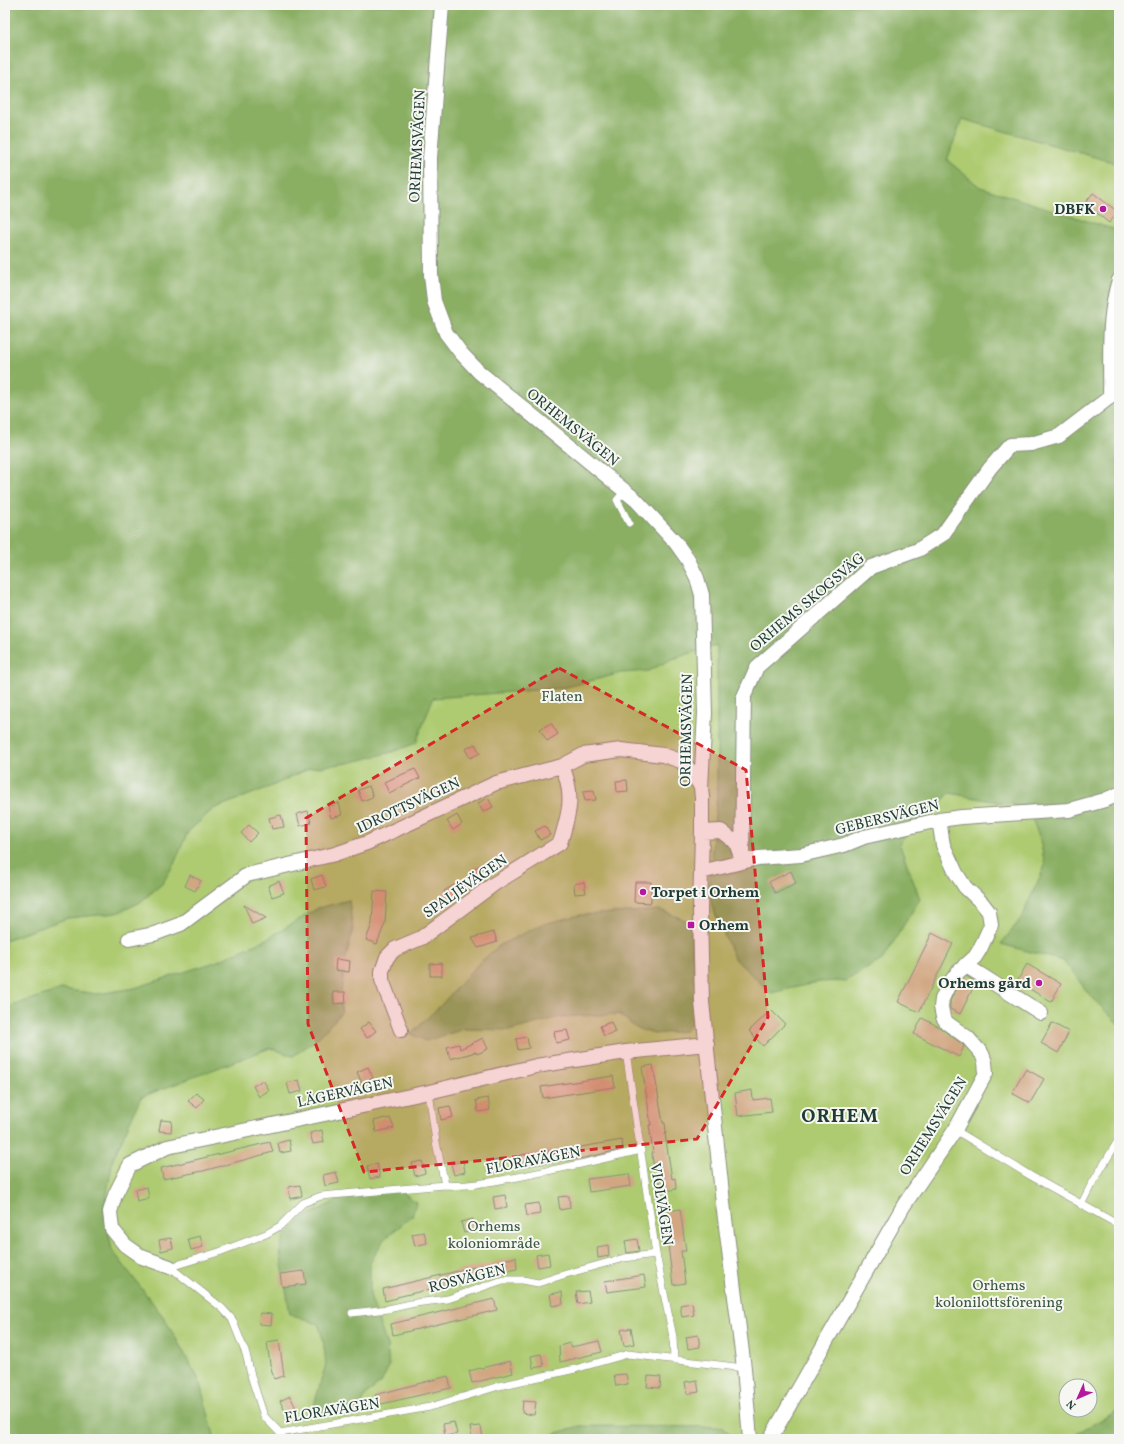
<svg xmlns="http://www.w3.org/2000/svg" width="1124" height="1444" viewBox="0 0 1124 1444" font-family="Vollkorn,serif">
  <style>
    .green { fill: #aecb71; stroke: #668452; fill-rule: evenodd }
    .forest { fill: #8aaf63; stroke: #54764c }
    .building { fill: #d1a681 }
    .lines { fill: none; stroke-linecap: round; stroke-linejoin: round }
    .lane-casing { stroke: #8a8e7e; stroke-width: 8 }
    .street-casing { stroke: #8a8e7e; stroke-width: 16 }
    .lane { stroke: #fff; stroke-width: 7 }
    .street { stroke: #fff; stroke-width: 14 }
    .marked { fill: #d62828; fill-opacity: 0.2; stroke: #d62828; stroke-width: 3; stroke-dasharray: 8 5; stroke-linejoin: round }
    .poi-dot { fill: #b5179e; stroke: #f6f6f2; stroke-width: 1.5 }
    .labels { text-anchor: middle; stroke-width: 4; stroke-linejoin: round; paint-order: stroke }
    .street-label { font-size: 15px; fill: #1f3d34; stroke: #f6f6f2 }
    .poi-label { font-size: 15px; font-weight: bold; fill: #1f3d34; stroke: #f6f6f2; text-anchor: end }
    .park-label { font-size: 15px; fill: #3c5940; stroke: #f6f6f2 }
    .district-label { font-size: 19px; font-weight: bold; letter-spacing: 1px; fill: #1f3d34; stroke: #f6f6f2 }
  </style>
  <rect width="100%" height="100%" fill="#f6f6f2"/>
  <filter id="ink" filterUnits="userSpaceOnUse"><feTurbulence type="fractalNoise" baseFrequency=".025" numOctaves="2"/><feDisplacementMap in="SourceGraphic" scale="8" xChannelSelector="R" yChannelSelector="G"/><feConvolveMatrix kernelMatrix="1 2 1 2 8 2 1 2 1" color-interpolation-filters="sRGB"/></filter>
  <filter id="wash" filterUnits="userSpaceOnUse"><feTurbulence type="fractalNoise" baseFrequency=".012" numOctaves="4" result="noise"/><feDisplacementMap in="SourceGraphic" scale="16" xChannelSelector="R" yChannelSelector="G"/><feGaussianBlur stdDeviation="0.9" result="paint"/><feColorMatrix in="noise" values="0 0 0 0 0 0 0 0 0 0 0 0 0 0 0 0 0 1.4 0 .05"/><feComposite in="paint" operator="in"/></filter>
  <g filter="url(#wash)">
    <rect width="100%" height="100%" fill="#f4e0c7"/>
    <path class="green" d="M5 5H1119V1439H5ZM1066 1386H1090V1410H1066Z"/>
    <path class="forest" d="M5 5H1119V164L962 119 947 160 980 187 1119 231V1025L1089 994 1064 961 1001 944 1020 920 1045 866 1040 839 1028 808 950 793 899 843 920 899 882 960 845 981 819 982 771 993 734 958 712 906 709 884 717 792V645L672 659 648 671 621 673 563 688 433 698 416 743 392 752 348 763 310 768 272 786 213 809 188 832 174 864 162 884 139 903 117 913 68 918 5 940Z
      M349 900 353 929 345 962 340 1002 342 1012 316 1040 293 1056 270 1048 141 1097 113 1159 104 1209 112 1250 165 1319 199 1380 215 1439H5V1008L63 989 97 994 135 988 218 961 267 939 318 908Z
      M660 910 690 922 697 1002 695 1018 685 1031 654 1034 636 1028 619 1014 560 1017 512 1030 464 1029 426 1041 411 1034 441 1005 478 964 500 945 543 924 580 915Z
      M397 1188 416 1202 412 1216 384 1239 370 1263V1295L387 1346 389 1366 381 1383 367 1393 358 1412 322 1415 313 1409 326 1364 323 1339 318 1324 290 1314 280 1251 285 1236 302 1219 345 1196Z
      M1119 1410V1439H1066Z
      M579 1426 723 1427 734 1439H539Z"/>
    <g id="blocks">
      <path class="building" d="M1093 193 1118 212 1109 223 1085 203Z
        M551 723 558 734 547 741 540 729Z
        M475 744 480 753 470 758 465 749Z
        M415 769 420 778 389 793 384 782Z
        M627 780 628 791 617 792 616 781Z
        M369 786 373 797 362 801 358 790Z
        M594 790 596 800 585 801 583 791Z
        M488 798 493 807 483 812 478 803Z
        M339 803 342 815 331 818 328 807Z
        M308 811 311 823 300 826 297 814Z
        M281 815 284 827 272 829 269 818Z
        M457 815 462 824 453 830 447 821Z
        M249 825 258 833 249 842 241 833Z
        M545 826 550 835 540 840 535 831Z
        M483 864 488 873 478 878 473 869Z
        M791 871 796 883 775 893 769 882Z
        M190 875 201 881 195 891 185 886Z
        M322 875 326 887 314 890 311 879Z
        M279 881 284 893 272 897 268 886Z
        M584 882 586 893 575 894 574 884Z
        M635 882H651V903L634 902Z
        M454 885 459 894 449 900 444 891Z
        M374 891 387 892 385 923 377 944 366 940 372 924Z
        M244 905 266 918 252 924Z
        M494 932 497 942 478 948 472 938Z
        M932 933 953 944 919 1012 898 1002Z
        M336 959 350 961 349 972 335 970Z
        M442 963V976H430V964Z
        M1027 964 1061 984 1051 1002 1017 981Z
        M966 976 976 982 960 1014 950 1009V1001L956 988Z
        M333 992H345L346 1003 334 1004Z
        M771 1010 785 1024 763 1046 749 1031Z
        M922 1018 939 1027 962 1044 964 1046 959 1057 914 1034Z
        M369 1022 376 1031 367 1038 360 1029Z
        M611 1022 615 1032 604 1036 600 1026Z
        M1052 1023 1069 1032 1058 1053 1041 1043Z
        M567 1030 570 1040 556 1043 554 1032Z
        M527 1037 529 1048 518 1050 516 1039Z
        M483 1038 488 1049 477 1054 476 1052 450 1059 447 1047 459 1044 460 1049Z
        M653 1065 663 1123H665L666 1133 665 1134 672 1179 675 1178 676 1189 661 1192 656 1163 653 1164 652 1153H653L649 1125H651L642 1067Z
        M368 1067 373 1078 362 1083 357 1072Z
        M1026 1069 1044 1079 1030 1103 1012 1093Z
        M613 1076 615 1087 543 1098 541 1087Z
        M263 1080 269 1090 259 1097 253 1086Z
        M299 1080 302 1091 290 1094 287 1083Z
        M752 1090 753 1100 770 1098 772 1112 738 1116 735 1093Z
        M196 1093 204 1099 197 1108 188 1101Z
        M488 1098 490 1110 478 1112 476 1100Z
        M450 1106 453 1117 441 1120 439 1108Z
        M385 1118 386 1119 390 1118 394 1128 376 1132 374 1121Z
        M161 1120 172 1121 171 1132 159 1131Z
        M322 1130 324 1142 313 1144 310 1133Z
        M289 1140 291 1151 280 1153 278 1143Z
        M622 1140 623 1149 584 1158 522 1166 521 1155 563 1149V1150Z
        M270 1142 273 1152 203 1171 163 1179 161 1168Z
        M499 1160 501 1171 489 1174 487 1162Z
        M422 1161 425 1173 415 1176 412 1163Z
        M463 1161 465 1172 454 1175 451 1164Z
        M377 1164 380 1177 370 1179 367 1166Z
        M336 1172 339 1183 325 1186 323 1175Z
        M629 1174 631 1186 589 1192 587 1179Z
        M300 1185 302 1196 290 1199 288 1187Z
        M147 1187 149 1198 137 1201 135 1190Z
        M505 1195 507 1207 495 1209 493 1197Z
        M569 1196 570 1208 560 1210 558 1197Z
        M539 1203 540 1214 527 1216 525 1205Z
        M680 1209 686 1251H681L685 1283 673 1285 664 1212Z
        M473 1219 476 1230 464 1233 461 1222Z
        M424 1232 427 1243 415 1246 412 1234Z
        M200 1236 203 1247 191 1250 188 1239Z
        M171 1238 173 1248 161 1251 159 1240Z
        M637 1239 639 1251 627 1253 625 1241Z
        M608 1245 609 1256 598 1258 597 1247Z
        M548 1253 550 1265 538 1267 536 1255Z
        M516 1257 517 1269 488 1274 489 1275 397 1297V1298L385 1301 383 1289Z
        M304 1271 306 1284 282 1287 280 1274Z
        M644 1275 646 1287 607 1292 605 1281Z
        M588 1291 590 1302 578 1304 576 1292Z
        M562 1292 563 1304 552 1306 550 1294Z
        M494 1299 497 1310 393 1335 391 1324Z
        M692 1303 694 1315 682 1317 680 1305Z
        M260 1313 272 1314 271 1325 259 1324Z
        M631 1328 634 1344 624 1346 621 1330Z
        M698 1335 700 1347 688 1349 686 1337Z
        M279 1340 284 1376 274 1379 270 1364 267 1342Z
        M599 1341 602 1352 560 1362 559 1346 570 1343 571 1347Z
        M541 1354 544 1366 533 1368 531 1356Z
        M510 1361 513 1373 472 1383 469 1371Z
        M626 1374 628 1384 616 1386 614 1375Z
        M448 1376 451 1388 377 1405 375 1395Z
        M648 1376 661 1377 660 1388 647 1387Z
        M697 1380 699 1392 687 1394 685 1382Z
        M290 1396 296 1408 286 1413 280 1401Z
        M523 1401 536 1402 534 1415 522 1413Z
        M454 1422 457 1434 445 1436 443 1424Z
        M481 1426 483 1439H472L470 1427Z"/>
    </g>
  </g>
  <g filter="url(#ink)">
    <use href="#blocks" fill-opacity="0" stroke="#8a8e7e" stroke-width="1"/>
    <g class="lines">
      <g class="lane-casing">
        <path id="lane" d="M625 491 617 500 629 523
          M626 1052 656 1254 673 1337 674 1360
          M429 1092 436 1142 445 1185
          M955 1130 1031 1176 1119 1225
          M641 1150C600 1160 559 1169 518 1177 494 1181 469 1187 445 1185L321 1196 303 1203 280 1226 266 1234 219 1252 170 1267 222 1308 232 1319 246 1354 252 1379 264 1416 280 1433 430 1407 499 1386 575 1369 628 1354 744 1368
          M1081 1205 1090 1187 1119 1139
          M352 1313 388 1309 415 1303 448 1299 503 1280H523L538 1283 566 1274 624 1258 656 1254"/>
      </g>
      <g class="street-casing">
        <path id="street" d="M442 5 430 158 431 275 434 301 446 333 461 353 479 372 636 500 676 543 688 560 697 578 702 595 705 713 701 787 702 798V832L700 910 702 1002 723 1203 744 1368 750 1439
          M702 832 721 831 736 843 741 857
          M742 861 744 696 757 667 871 567 918 550 943 534 990 468 1010 445 1031 444 1059 436 1110 397C1111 358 1107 318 1119 280
          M701 872 758 858 801 855 844 845 864 837 939 820 962 817 1069 810 1105 800 1119 794
          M129 939 154 934 181 924 247 875 335 854 367 843 496 783 562 766 583 755 621 750 663 755 681 761 691 771 701 787
          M965 965 1041 1013
          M401 1030 382 980V971L387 957 395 949 421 938 494 884 560 843C569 814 575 795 562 766
          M170 1267 142 1257 125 1245 112 1229 110 1212 115 1195 130 1165 167 1147 429 1092 536 1066 626 1052 707 1044
          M770 1439 904 1205 955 1130 986 1073 985 1062 982 1054 968 1038 947 1023 943 1017 941 1007 942 999 949 984 957 973 975 957 980 949 991 925 989 912 982 903 965 887 956 873 943 845 939 820"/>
      </g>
      <use href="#lane" class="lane"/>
      <use href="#street" class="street"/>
    </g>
  </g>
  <path class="marked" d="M559 668 746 770 768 1017 697 1139 364 1172 308 1024 306 818Z"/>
  <g class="poi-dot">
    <circle cx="1103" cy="209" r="4"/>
    <circle cx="643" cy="892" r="4"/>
    <rect x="687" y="921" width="8" height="8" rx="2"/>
    <circle cx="1039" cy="983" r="4"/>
  </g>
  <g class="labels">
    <g class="street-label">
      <text transform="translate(417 146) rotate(-87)" y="5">ORHEMSVÄGEN</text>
      <text transform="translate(573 427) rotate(39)" y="5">ORHEMSVÄGEN</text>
      <text transform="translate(807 602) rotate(-40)" y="5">ORHEMS SKOGSVÄG</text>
      <text transform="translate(686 730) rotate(-89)" y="5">ORHEMSVÄGEN</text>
      <text transform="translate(408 805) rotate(-25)" y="5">IDROTTSVÄGEN</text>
      <text transform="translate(887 817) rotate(-14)" y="5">GEBERSVÄGEN</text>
      <text transform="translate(465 886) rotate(-35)" y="5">SPALJÉVÄGEN</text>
      <text transform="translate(345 1092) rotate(-12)" y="5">LÄGERVÄGEN</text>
      <text transform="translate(933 1126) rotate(-58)" y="5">ORHEMSVÄGEN</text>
      <text transform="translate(533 1160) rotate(-11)" y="5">FLORAVÄGEN</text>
      <text transform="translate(662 1204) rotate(81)" y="5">VIOLVÄGEN</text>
      <text transform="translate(467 1278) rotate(-14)" y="5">ROSVÄGEN</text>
      <text transform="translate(332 1410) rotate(-9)" y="5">FLORAVÄGEN</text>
    </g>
    <g class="poi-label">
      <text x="1095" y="214">DBFK</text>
      <text x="651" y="897" text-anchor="start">Torpet i Orhem</text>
      <text x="699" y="930" text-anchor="start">Orhem</text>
      <text x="1031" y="988">Orhems gård</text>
    </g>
    <g class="park-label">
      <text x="562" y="701">Flaten</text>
      <text x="494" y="1231">Orhems<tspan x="494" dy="17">koloniområde</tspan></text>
      <text x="999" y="1290">Orhems<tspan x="999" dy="17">kolonilottsförening</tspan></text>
    </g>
    <g class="district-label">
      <text x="840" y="1122">ORHEM</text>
    </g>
  </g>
  <rect width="1124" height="1444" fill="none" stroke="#f6f6f2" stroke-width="20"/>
  <g transform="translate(1078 1398) rotate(225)"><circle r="19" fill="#f6f6f2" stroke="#a0aca6"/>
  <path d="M0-3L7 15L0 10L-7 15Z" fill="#b5179e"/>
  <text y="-6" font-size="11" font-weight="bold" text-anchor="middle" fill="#1f3d34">N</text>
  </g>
</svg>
